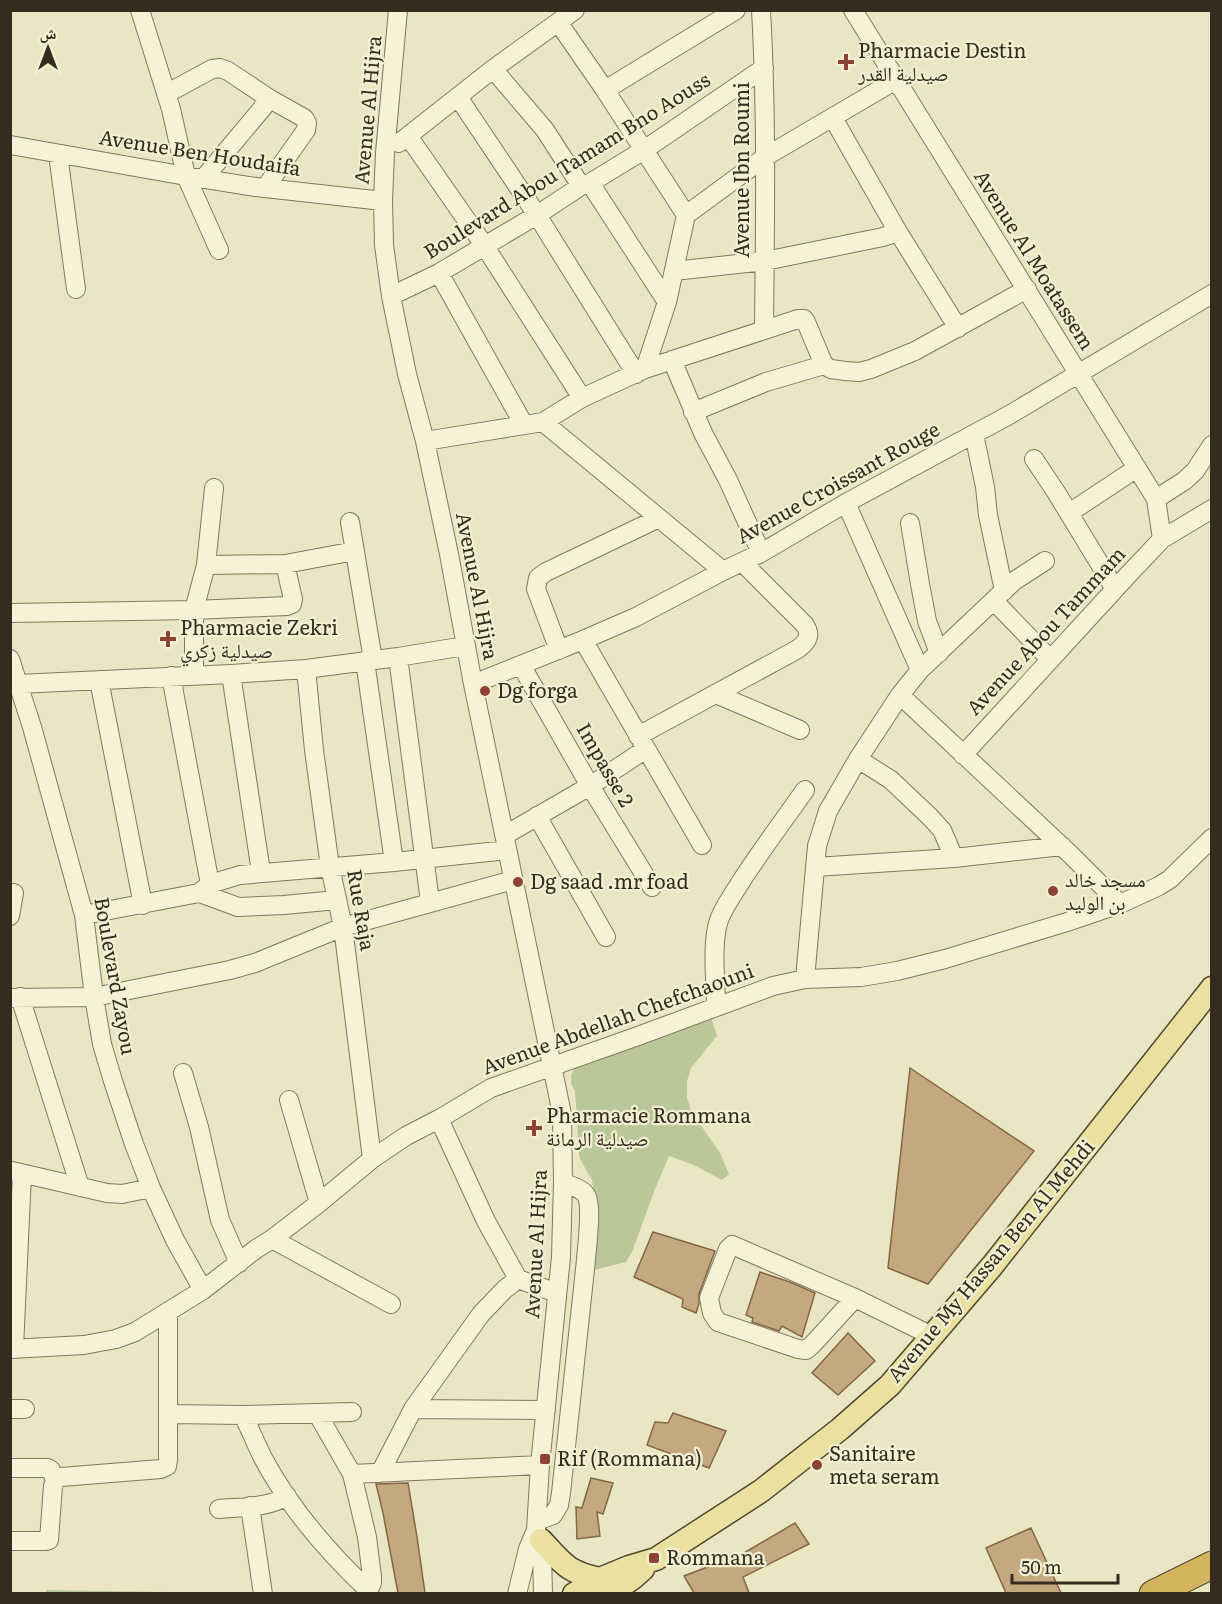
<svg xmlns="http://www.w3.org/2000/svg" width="1222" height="1604" viewBox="0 0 1222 1604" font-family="Literata,'Noto Naskh Arabic',serif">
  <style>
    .green { fill: #b9c799 }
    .building { fill: #c4a97e; stroke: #806745; stroke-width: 1.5 }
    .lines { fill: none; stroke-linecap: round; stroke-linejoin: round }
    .minor-casing { stroke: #83785c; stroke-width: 20 }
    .major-casing { stroke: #514630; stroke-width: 25 }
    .highway-casing { stroke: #514630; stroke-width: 29 }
    .minor { stroke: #f5f2d7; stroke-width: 18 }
    .major { stroke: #eae1a0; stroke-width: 22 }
    .highway { stroke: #d1b45d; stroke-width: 27 }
    .poi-dot { fill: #8c4332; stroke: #f2efd3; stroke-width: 2 }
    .labels { text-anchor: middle; stroke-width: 4.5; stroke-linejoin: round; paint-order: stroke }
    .poi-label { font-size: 20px; fill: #342d1f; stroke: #f2efd3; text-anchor: start }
    .street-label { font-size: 20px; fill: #342d1f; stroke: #f2efd3 }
  </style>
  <rect width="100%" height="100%" fill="#eae6c4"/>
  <path class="green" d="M711 1017 717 1036 691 1068 687 1081V1097L691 1111 720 1153 729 1174 722 1180 694 1165 669 1156 655 1189 632 1252 626 1262 586 1272 594 1194 592 1180 580 1159 579 1154 576 1104 575 1092 571 1083V1075L575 1067Z
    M46 1590 221 1593 46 1594Z"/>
  <path class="building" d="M910 1068 1034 1151 928 1284 888 1268Z
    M653 1232 715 1251 699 1294V1304L696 1313 682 1307 683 1299 634 1277Z
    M760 1272 790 1282 815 1293 802 1337 782 1326 779 1331 752 1322 753 1318 746 1315Z
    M848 1333 875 1361 838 1395 812 1373Z
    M673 1413 726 1431 709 1468 647 1445 655 1422 668 1423Z
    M591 1478 613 1483 603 1514 597 1512 600 1536 577 1539 576 1507 582 1508Z
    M408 1483 417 1537 425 1593H398L383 1513 376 1484Z
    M795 1523 809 1544 743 1577 749 1593H694L684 1576 744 1553Z
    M1031 1528 1061 1593H1006L986 1548Z"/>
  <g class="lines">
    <g class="minor-casing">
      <path id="minor" d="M140 10 171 109 186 176 219 250
        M398 10 385 153 383 201 384 245 391 296 407 374 425 441 449 554 473 684 562 1114 563 1182 561 1257 540 1465 536 1530 528 1549 517 1594
        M761 10C767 117 765 223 764 330
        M853 10 1156 499 1162 539
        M558 22 605 90 686 215
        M493 69 545 130 581 186
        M605 90 736 10
        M166 94 212 69 220 68 228 71 270 99 304 118 307 123 306 130 265 188
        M458 97 537 215 636 374
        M833 118 898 232 958 328
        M408 136 484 245 582 398
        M399 143 493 69 575 10
        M10 145 186 176 256 187 383 201
        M58 154 76 289
        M203 179 270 99
        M590 183 667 302
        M674 271 765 261 883 237 898 232
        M439 273 524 425
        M391 296 439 273 537 215 581 186 590 183 644 150 764 68
        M672 360 703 433 728 480 761 553
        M645 369 667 302 686 215 765 157 896 80
        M693 412 766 382 824 365
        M543 422 723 571
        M974 434 985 487 988 515 1004 591
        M425 441 543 422 582 398 645 369 798 319H804L806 322 824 365 831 369 845 371 859 372 871 369 915 351 1027 289
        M1034 459 1056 492 1115 589
        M1156 499 1184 481 1195 471 1212 445
        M846 503 920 670
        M1069 513 1137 468
        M350 522 373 660
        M910 523 920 584 927 621 939 653
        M206 565 285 564 355 551
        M994 601 1050 659
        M10 613 194 610 287 606 292 604 293 599 285 564
        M583 640 702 845
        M559 650 536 589 538 578 546 572 659 518
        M398 657 430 902
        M10 659 32 727 84 915 94 997 102 1044 113 1081 134 1144 151 1188 175 1240 203 1290
        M365 661 394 862
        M521 665 590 786 652 887
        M306 669 314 750 330 867 343 927 372 1159
        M231 674 261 872
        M171 676 212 895
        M194 676V610L206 565 214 488
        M99 680 143 905
        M473 684 583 640 636 617 723 571 761 553 846 503 1011 414 1212 294
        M10 686 18 684 231 674 306 669 398 657 465 646
        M716 694 800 730
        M900 695 1071 855 1120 904
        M638 736 798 649C808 641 812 635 804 624L742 562
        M963 755 1128 575 1162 539 1212 509
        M858 759 891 780 929 816 942 830 954 858
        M537 816 606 937
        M505 835 590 786 646 749
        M815 867 954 858 1062 846
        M200 893 238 907 284 905 337 900
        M84 915 199 893 210 884 240 875 394 862 507 850
        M10 916 14 893
        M805 979 817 846 828 811 858 759 900 695 920 670 1014 581 1045 561
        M20 997 80 1187
        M10 998 94 997 230 970 255 963 343 927 513 880
        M716 1007C716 983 711 943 719 920 724 906 734 893 742 880 762 849 784 820 805 790
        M183 1073 199 1127 220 1220 239 1263
        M289 1100 319 1203
        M439 1119 486 1221 518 1279
        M12 1171 107 1193 122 1194 151 1188
        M272 1239 391 1304
        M855 1298 812 1345 806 1350 798 1349 718 1322 712 1313 709 1298 728 1249 732 1245 855 1298 932 1336
        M14 1348 22 1174
        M10 1349 84 1345 116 1339 135 1332 203 1290 256 1249 272 1239 319 1203 372 1159 406 1136 439 1119 491 1088 638 1036 773 986 805 979 861 977 897 971 945 959 1067 922 1120 904 1159 886 1170 879 1212 838
        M10 1409H25
        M413 1409 481 1314 505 1289 518 1279 557 1293
        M168 1414 243 1415 352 1412
        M243 1415C250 1429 256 1444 263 1458 289 1507 327 1551 367 1589H369L372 1583V1577L367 1537 352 1474 317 1413
        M10 1468H48L51 1470 55 1480 53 1486 49 1540 46 1541H10
        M380 1473 413 1409 546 1410
        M352 1474 540 1465
        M55 1480 61 1477 161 1469 167 1466 168 1460V1312
        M250 1506 263 1594
        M219 1509C241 1507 268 1508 287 1496
        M537 1518H545L553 1515 559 1505 561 1493 586 1260C587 1245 592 1209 587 1197 584 1189 571 1186 563 1182
        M539 1536 542 1552 543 1594"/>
    </g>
    <g class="major-casing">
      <path id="major" d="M541 1540C563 1563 566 1572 600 1579
        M574 1594 600 1579 629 1567 656 1559 761 1491 840 1429 890 1385 992 1266 1212 988
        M610 1594 633 1578 643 1569"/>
    </g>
    <g class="highway-casing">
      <path id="highway" d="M1153 1594 1212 1565"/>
    </g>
    <use href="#minor" class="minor"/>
    <use href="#major" class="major"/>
    <use href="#highway" class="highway"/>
  </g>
  <g class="poi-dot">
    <path d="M843 53h6v6h6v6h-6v6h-6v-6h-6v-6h6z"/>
    <path d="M165 630h6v6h6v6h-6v6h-6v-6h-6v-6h6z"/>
    <circle cx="485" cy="691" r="6"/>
    <circle cx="518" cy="882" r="6"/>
    <circle cx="1053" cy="891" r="6"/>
    <path d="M531 1119h6v6h6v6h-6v6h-6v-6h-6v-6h6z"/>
    <rect x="539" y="1453" width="12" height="12" rx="3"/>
    <circle cx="817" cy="1465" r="6"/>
    <rect x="648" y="1552" width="12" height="12" rx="3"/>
  </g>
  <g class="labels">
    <g class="poi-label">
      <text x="858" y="58">Pharmacie Destin<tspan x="858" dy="23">صيدلية القدر</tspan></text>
      <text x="180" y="635">Pharmacie Zekri<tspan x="180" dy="23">صيدلية زكري</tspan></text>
      <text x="497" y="698">Dg forga</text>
      <text x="1065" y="887">مسجد خالد<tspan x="1065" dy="23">بن الوليد</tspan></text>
      <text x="530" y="889">Dg saad .mr foad</text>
      <text x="546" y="1123">Pharmacie Rommana<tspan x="546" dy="23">صيدلية الرمانة</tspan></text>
      <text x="829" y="1461">Sanitaire<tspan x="829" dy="23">meta seram</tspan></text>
      <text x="557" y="1466">Rif (Rommana)</text>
      <text x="666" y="1565">Rommana</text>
    </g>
    <g class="street-label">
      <text transform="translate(368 110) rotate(-85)" y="7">Avenue Al Hijra</text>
      <text transform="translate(200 153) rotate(9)" y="7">Avenue Ben Houdaifa</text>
      <text transform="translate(567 166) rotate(-32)" y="7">Boulevard Abou Tamam Bno Aouss</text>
      <text transform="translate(742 170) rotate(-90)" y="7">Avenue Ibn Roumi</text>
      <text transform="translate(1034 260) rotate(58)" y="7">Avenue Al Moatassem</text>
      <text transform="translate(838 483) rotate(-29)" y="7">Avenue Croissant Rouge</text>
      <text transform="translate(477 586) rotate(79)" y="7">Avenue Al Hijra</text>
      <text transform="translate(1046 631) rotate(-47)" y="7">Avenue Abou Tammam</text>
      <text transform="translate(605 765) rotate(60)" y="7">Impasse 2</text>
      <text transform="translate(361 910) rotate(80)" y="7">Rue Raja</text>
      <text transform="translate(115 976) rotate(80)" y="7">Boulevard Zayou</text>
      <text transform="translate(618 1019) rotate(-20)" y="7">Avenue Abdellah Chefchaouni</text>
      <text transform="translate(536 1244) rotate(-87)" y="7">Avenue Al Hijra</text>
      <text transform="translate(991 1261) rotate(-50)" y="7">Avenue My Hassan Ben Al Mehdi</text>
    </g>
  </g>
  <rect width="1222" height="1604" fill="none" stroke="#342d1f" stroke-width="24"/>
  <g transform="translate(48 48)" stroke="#f2efd3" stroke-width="4.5" paint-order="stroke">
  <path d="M0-4.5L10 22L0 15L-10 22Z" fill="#342d1f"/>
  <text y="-9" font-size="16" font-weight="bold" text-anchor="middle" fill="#342d1f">ش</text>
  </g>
  <path d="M1012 1574v9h106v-9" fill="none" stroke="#342d1f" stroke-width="3"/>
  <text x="1021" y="1574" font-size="18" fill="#342d1f" stroke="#f2efd3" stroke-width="4.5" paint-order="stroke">50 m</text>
</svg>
